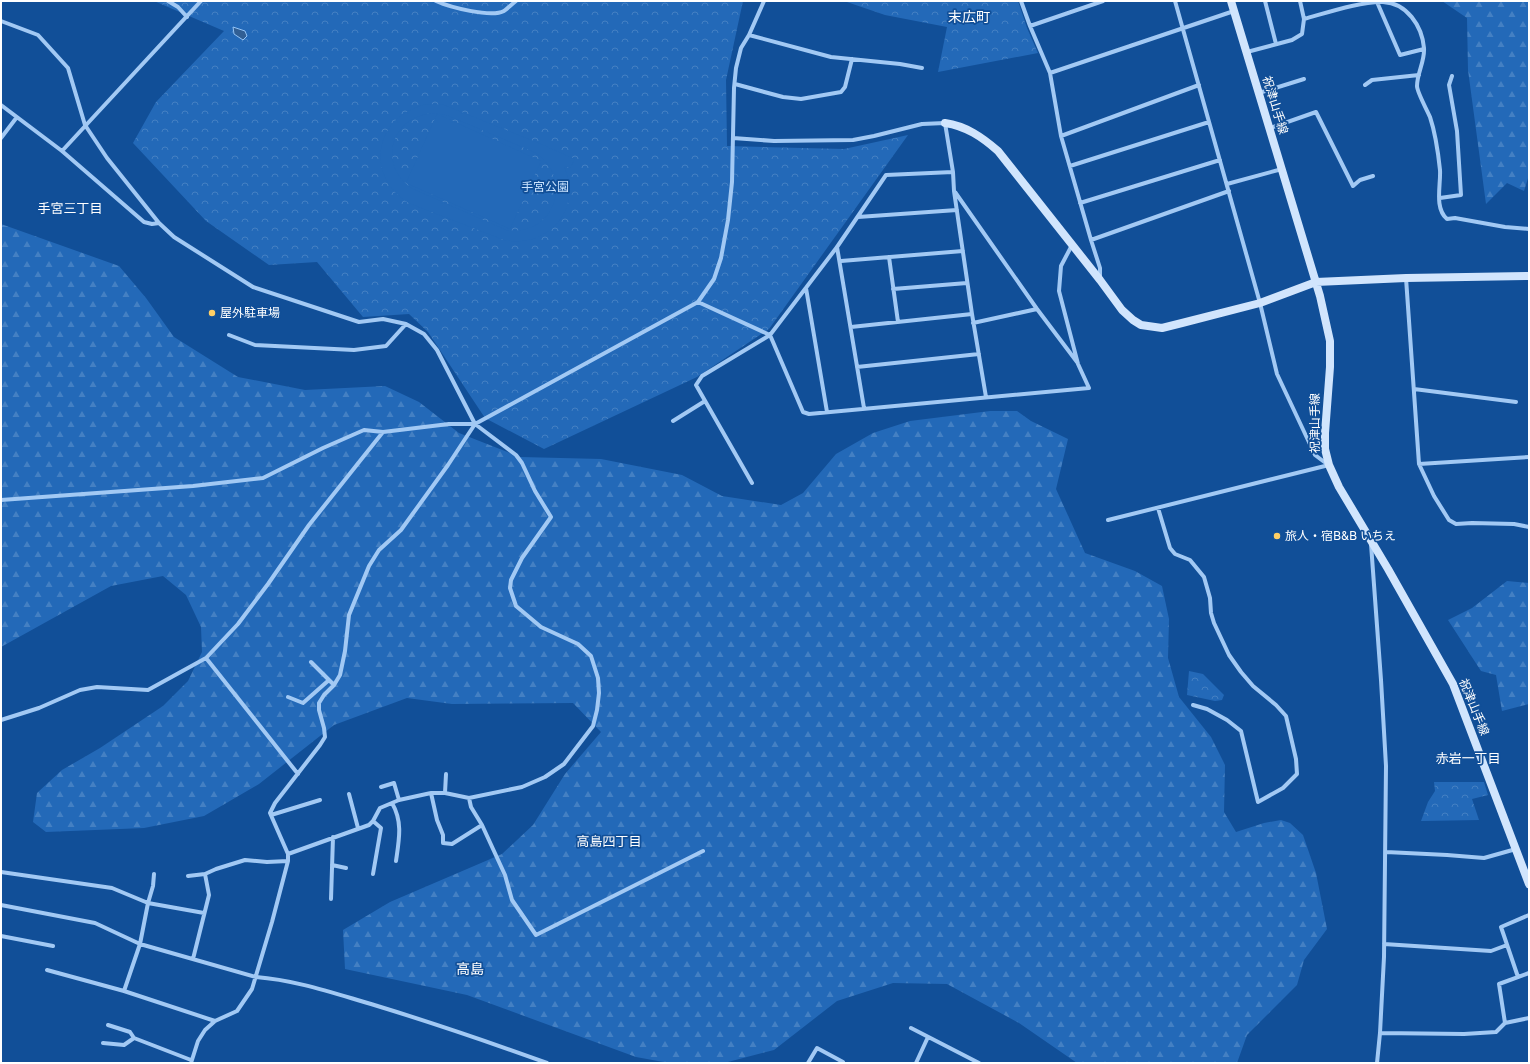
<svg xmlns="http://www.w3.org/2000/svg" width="1530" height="1064" viewBox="0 0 1530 1064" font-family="'Golos Text','Noto Sans JP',sans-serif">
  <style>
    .forest { fill: url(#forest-firs) }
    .park { fill: url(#park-crowns) }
    .garden { fill: #2369b8; fill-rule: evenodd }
    .water { fill: #315f94; stroke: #93c4f7 }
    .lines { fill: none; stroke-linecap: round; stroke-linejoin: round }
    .street { stroke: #a2c9f4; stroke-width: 4 }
    .secondary { stroke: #d1e5fd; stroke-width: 8 }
    .poi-dot { fill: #ffcf65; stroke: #114f98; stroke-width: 1.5 }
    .labels { text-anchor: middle; stroke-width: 3.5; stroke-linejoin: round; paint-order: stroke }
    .street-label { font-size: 12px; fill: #fff; stroke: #114f98 }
    .park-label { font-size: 12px; fill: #cae3fe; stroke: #114f98 }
    .poi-label { font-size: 12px; fill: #fff; stroke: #114f98; text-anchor: start }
    .neighbourhood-label { font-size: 13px; fill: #fff; stroke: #114f98 }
    .quarter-label { font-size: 14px; fill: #fff; stroke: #114f98 }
  </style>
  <defs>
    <pattern id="forest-firs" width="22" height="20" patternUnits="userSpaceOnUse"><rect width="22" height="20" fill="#2369b8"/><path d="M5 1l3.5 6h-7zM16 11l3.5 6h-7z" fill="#4480c3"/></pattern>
    <pattern id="park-crowns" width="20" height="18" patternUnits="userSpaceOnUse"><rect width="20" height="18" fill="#2369b8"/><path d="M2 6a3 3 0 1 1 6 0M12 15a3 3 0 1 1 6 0" fill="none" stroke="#4480c3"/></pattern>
  </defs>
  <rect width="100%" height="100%" fill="#114f98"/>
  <path class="forest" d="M1442 1H1529V175L1524 191 1507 183 1486 204 1468 70 1467 18Z
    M1 224 119 266 146 298 174 337 238 377 305 390 385 386 419 402 459 433 520 457 601 459 682 475 722 496 781 505 803 493 836 454 873 433 910 421 990 411H1017L1031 421 1068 439 1056 489 1085 553 1135 571 1162 586 1169 619 1168 658 1179 697 1211 737 1225 765 1224 812 1236 832 1264 823 1281 820 1290 823 1303 835 1316 873 1327 929 1304 960 1297 985 1247 1035 1237 1063H1077L1019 1023 947 984 893 983 837 1001 774 1050 724 1063H669L636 1057 467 995 345 969 343 930 390 902 502 854 533 825 565 774 601 732 573 703 452 704 407 698 334 725 259 784 204 816 144 828 46 832 33 822 37 793 62 770 100 748 163 706 188 681 202 652 201 627 186 595 163 576 111 586 1 647Z
    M1507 581 1529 583V704L1502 711 1496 675 1481 671 1448 620 1472 608Z"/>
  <path class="park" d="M154 1H743L726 80 727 146 844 149 908 135 769 329 697 377 544 449 485 418 428 332 409 314 363 317 317 262 269 265 206 221 133 143 156 102 224 31Z
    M844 1H1018L1027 28 1038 53 938 72 947 27 885 15Z
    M1189 671 1203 674 1224 695 1222 700 1215 701 1187 695Z
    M1434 782H1484L1488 795 1472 799 1479 820 1421 821 1428 802 1435 791Z"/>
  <path class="garden" d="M428 104 444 105 536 142 575 159 570 168 564 166C583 209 549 249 504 240L411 204C363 178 374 114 428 104ZM436 113 449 116 536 153C575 180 553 237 506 230L413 189C376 165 391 114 436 113Z
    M437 114 541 161 510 229 406 183Z"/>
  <path class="water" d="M233 27 245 31 247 36 243 40 234 34Z"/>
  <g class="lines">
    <path class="street" d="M168 1 178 7 187 17
      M436 1C449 7 491 18 504 11 508 8 512 4 516 1
      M1021 1 1030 26 1050 73 1061 136 1091 240 1100 268V278
      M1175 1 1260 303 1277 374 1315 455 1327 464
      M1265 1 1276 44
      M1377 2 1400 55 1424 49
      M1304 19C1326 13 1362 1 1383 2 1407 3 1422 26 1424 48 1425 61 1417 73 1417 86 1417 92 1427 110 1430 117 1436 135 1438 151 1440 170 1441 185 1434 208 1447 219L1455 218 1505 227 1529 229
      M1 21 38 35 68 68 85 125 107 158 159 223 174 237 253 287 359 322 383 319 406 324 424 334 437 350 475 424 516 455 522 463 535 491 551 517 522 558 511 580 510 588 516 606 541 627 578 644 591 656 598 678 599 693 597 710 593 726 564 764 545 777 522 787 469 798 445 793H431L399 800 380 808 373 821 369 825 288 854
      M1030 26 1103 1
      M749 35 831 57 900 64 922 68
      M1247 52 1292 40 1302 34 1304 19 1300 1
      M1050 73 1234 11
      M735 84 783 97 801 99 841 92 845 87 852 59
      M1365 85 1372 80 1419 75
      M1259 93 1304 79
      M1 105 62 151 144 222 152 224 159 223
      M1270 128 1316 112 1353 186 1360 180 1373 176
      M1061 136 1199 85
      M1 138 17 117
      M733 138 774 141 853 140 874 136 922 124 945 123 953 172 954 191 972 314 986 397
      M62 151 201 1
      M1070 166 1209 122
      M1227 184 1282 169
      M955 192 1037 309 1077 362
      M1440 198 1461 195 1457 131 1449 85 1452 76
      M1080 203 1220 160
      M858 217 957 210
      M1091 240 1229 191
      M837 247 864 408
      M889 257 898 322
      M841 261 963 251
      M1406 278 1419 464 1434 496 1449 520 1456 524 1472 523 1514 524 1529 527
      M806 288 827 412
      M893 289 967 283
      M698 302 770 335 803 412 809 414 1089 388 1078 364 1059 291 1061 266 1072 245
      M973 323 1037 309
      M851 327 972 314
      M229 335 255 345 354 350 386 346 406 324
      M857 367 979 354
      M1414 389 1516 402
      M673 421 705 401
      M1419 464 1529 457
      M752 483 696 385 702 376 770 335 837 247 886 175 953 172
      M1 500 193 486 263 478 323 448 364 430 383 432 449 424H475
      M1158 508 1170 548 1175 554 1190 560 1204 577 1210 598 1211 613 1214 623 1229 655 1241 672 1253 686 1276 705 1286 716 1296 759 1297 774 1283 788 1258 802 1241 731 1227 720 1207 709 1193 705
      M1108 520 1329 465
      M1371 544 1381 680 1386 766 1384 957 1380 1033 1377 1063
      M206 658 298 774
      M311 662 334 685
      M288 697 303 703 329 680
      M1 720 39 708 80 690 97 687 148 690 206 658 238 624 268 584 309 525 383 432
      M381 787 394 783 399 800
      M431 793 437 820 443 835V843L452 844 482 825
      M445 793 446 774
      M349 794 358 828
      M469 798 471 807 482 825 505 875 512 900 536 935 703 851
      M392 803C403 822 399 840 396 861
      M271 815 320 800
      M373 821 381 828 373 874
      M1386 852 1447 855 1484 858 1516 849
      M332 865 346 868
      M1 872 112 888 148 903 204 913
      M188 876 205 874 216 869 245 860 267 862 288 861
      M331 899 333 837
      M1 905 95 923 140 944 256 977C295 980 333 993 371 1004 430 1022 489 1042 547 1063
      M1 936 53 946
      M1384 944 1491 951 1507 945
      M193 959 209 895 205 874
      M47 970 124 991 215 1021
      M1518 977 1501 927 1529 915
      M124 991 140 944 148 903 153 886 154 874
      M1505 1023 1499 984 1529 973
      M108 1025 130 1032 134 1038 191 1060
      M911 1028 979 1063
      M1380 1033 1464 1034 1496 1032 1505 1023 1529 1018
      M103 1043 124 1045 134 1038
      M191 1063 198 1041 205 1030 215 1021 237 1011 252 989 272 922 288 861V854L270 813 275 803 320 745 325 737 324 728 319 710V703L324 695 334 685 340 675 345 651 349 615 369 566 379 550 401 530 448 465 475 424 698 302 714 279 721 258 728 220 732 182 734 88 736 68 741 48 749 35 764 1
      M808 1063 817 1048 843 1062 842 1063
      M916 1063 928 1037"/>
    <path class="secondary" d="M1231 1 1320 296 1330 341V367L1325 433V449L1329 465 1339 487 1388 569 1453 684 1529 884
      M945 123C966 126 982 137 998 151L1100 280 1122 310 1133 320 1141 325 1162 328 1182 323 1260 303 1316 282 1406 278 1529 276"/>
  </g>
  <g class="poi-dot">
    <circle cx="212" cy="313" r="4"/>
    <circle cx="1277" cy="536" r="4"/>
  </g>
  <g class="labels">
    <g class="street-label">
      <text transform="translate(1275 105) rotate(73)" y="4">祝津山手線</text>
      <text transform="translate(1315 423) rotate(-90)" y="4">祝津山手線</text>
      <text transform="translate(1474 707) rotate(68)" y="4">祝津山手線</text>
    </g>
    <g class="park-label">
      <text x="545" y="191">手宮公園</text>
    </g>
    <g class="poi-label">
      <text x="220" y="317">屋外駐車場</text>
      <text x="1285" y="540">旅人・宿B&amp;B いちえ</text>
    </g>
    <g class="neighbourhood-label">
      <text x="70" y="213">手宮三丁目</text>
      <text x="1468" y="763">赤岩一丁目</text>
      <text x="609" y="846">高島四丁目</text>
    </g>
    <g class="quarter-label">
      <text x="969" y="22">末広町</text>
      <text x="470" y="974">高島</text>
    </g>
  </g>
  <rect width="1530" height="1064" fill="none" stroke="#ffffff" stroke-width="4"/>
</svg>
